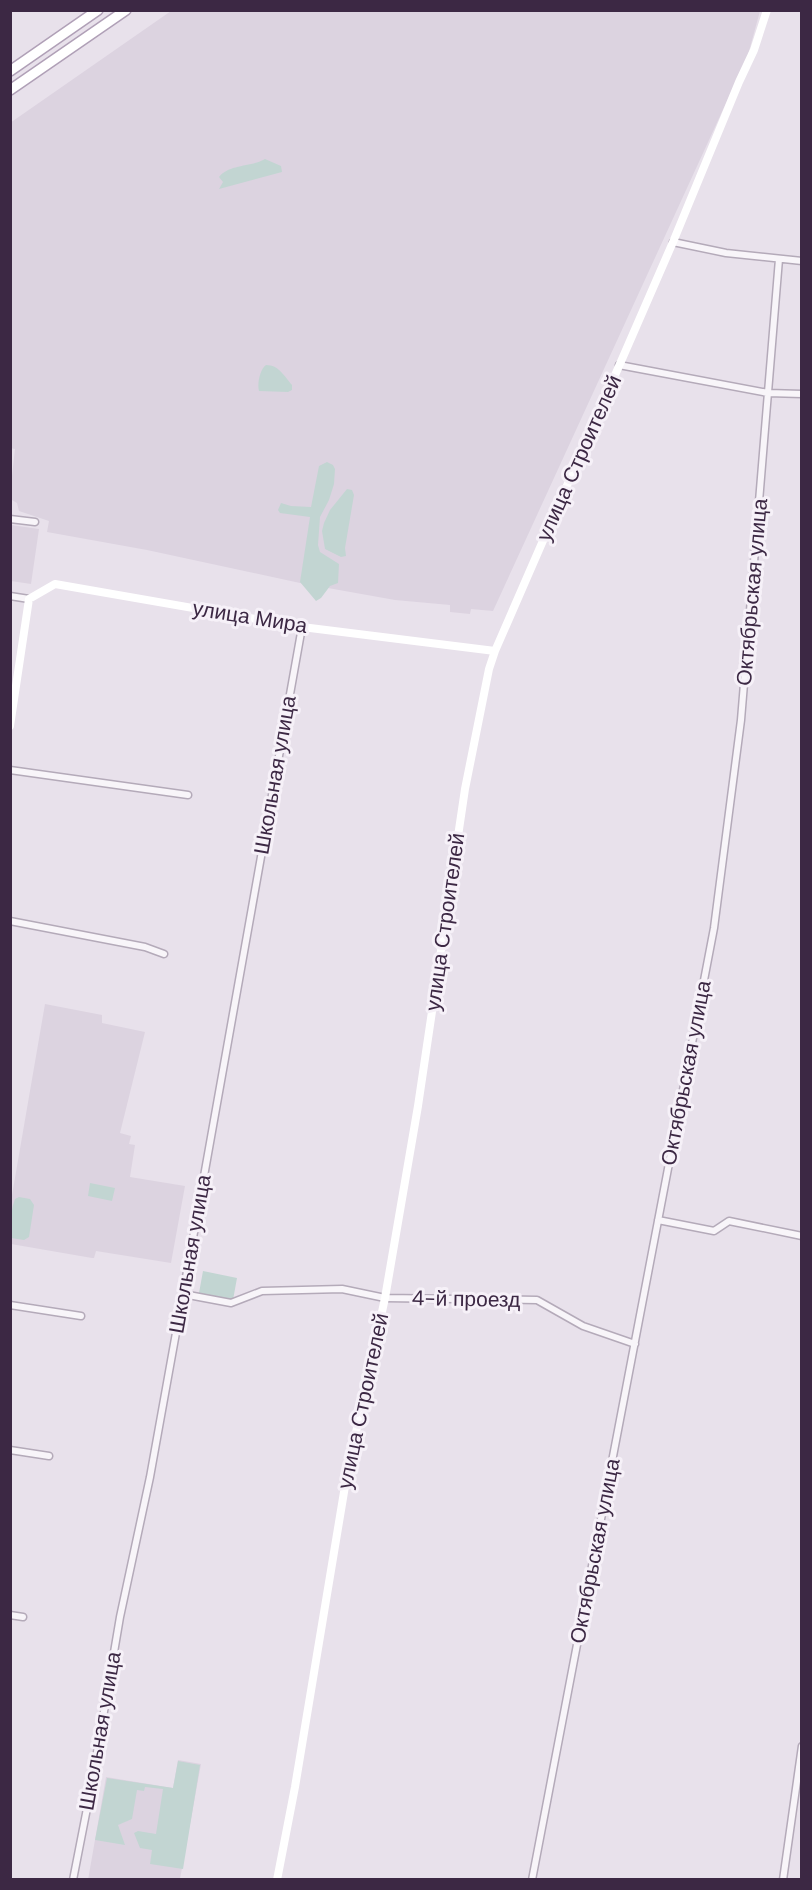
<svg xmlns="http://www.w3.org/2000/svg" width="812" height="1890" viewBox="0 0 812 1890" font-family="'DM Sans',sans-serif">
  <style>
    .built { fill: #dcd3e0 }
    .green { fill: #c2d5d2 }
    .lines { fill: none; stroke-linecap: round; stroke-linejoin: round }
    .street-casing { stroke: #b4aab9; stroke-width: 9 }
    .primary-casing { stroke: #b0a0b7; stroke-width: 12 }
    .street { stroke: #f8f5f9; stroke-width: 6 }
    .secondary { stroke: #fff; stroke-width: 8 }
    .primary { stroke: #fff; stroke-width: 9 }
    .labels { text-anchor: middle; stroke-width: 6; stroke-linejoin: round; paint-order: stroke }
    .street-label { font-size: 21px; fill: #3c2844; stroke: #f6f1f8 }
  </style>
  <rect width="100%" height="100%" fill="#e8e1eb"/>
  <path class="built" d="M171 11H760L748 55 493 611 471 609 470 614 450 612V605L395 600 300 583 147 550 47 532 49 521 19 511 17 503 12 500 11 485 15 449 10 448V123Z
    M11 525 39 529 31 584 11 581Z
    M45 1004 102 1015V1023L145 1032 120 1133 131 1136 129 1144 135 1145 130 1177 185 1186 171 1263 96 1251 94 1258H92L11 1244V1201Z
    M178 1760 201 1764 180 1879 88 1880 106 1777 173 1788Z"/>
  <path class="green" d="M265 159 281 166 282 172 219 189 223 182 219 177C229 164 252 167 265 159Z
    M266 365C279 365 284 376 292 385V390L288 392 259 391C257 384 260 369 266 365Z
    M327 462 333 465 335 469 334 484 329 500 320 517 318 545 320 552 339 564 338 583 330 586 321 598 316 601 300 582 310 517 280 513 278 510 281 503 291 506 311 507 319 466Z
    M347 489 352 490 354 495 345 548 346 556 341 557 325 549 322 531 324 523 330 510Z
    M90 1183 115 1188 112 1201 88 1196Z
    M19 1197 30 1199 34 1205 29 1237 24 1240 11 1238C10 1224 10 1212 15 1199Z
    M203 1271 237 1278 233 1300 199 1293Z
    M178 1761 200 1765 183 1869 150 1864 152 1850 140 1848 134 1833 138 1831 156 1834 163 1789 145 1787 144 1791 137 1790 132 1819 118 1825 125 1845 95 1840 107 1778 173 1788Z"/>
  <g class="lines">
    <g class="street-casing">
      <path id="street" d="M673 242 726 253 802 261
        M619 365 768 393 802 394
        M10 519 35 522
        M10 596 29 599
        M10 770 188 795
        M10 921 145 947 164 954
        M658 1220 714 1231 729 1221 802 1236
        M183 1294 231 1303 262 1291 342 1289 385 1298 537 1300 583 1326 635 1344
        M10 1305 81 1316
        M10 1450 49 1456
        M10 1615 23 1617
        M73 1880 91 1788 120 1617 150 1477 183 1294 302 627
        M532 1880 714 928 741 720 779 259
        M783 1880 802 1746"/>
    </g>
    <g class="primary-casing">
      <path id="primary" d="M10 71 98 10
        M10 90 126 10"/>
    </g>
    <use href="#street" class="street"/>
    <path class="secondary" d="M10 726 29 599 55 584 302 627 495 651
      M277 1880 295 1787 347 1474 385 1298 418 1106 465 789 489 669 495 651 673 242 739 82 754 50 767 10"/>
    <use href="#primary" class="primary"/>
  </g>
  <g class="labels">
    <g class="street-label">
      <text transform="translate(579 458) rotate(-66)" y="7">улица Строителей</text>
      <text transform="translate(752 592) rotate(-85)" y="7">Октябрьская улица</text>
      <text transform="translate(250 617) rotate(9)" y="7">улица Мира</text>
      <text transform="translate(275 775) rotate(-80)" y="7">Школьная улица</text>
      <text transform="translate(445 922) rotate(-82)" y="7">улица Строителей</text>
      <text transform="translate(686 1073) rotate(-79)" y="7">Октябрьская улица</text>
      <text transform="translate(190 1254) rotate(-80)" y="7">Школьная улица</text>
      <text transform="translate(466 1299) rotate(1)" y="7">4-й проезд</text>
      <text transform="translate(363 1401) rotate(-78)" y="7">улица Строителей</text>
      <text transform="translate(595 1551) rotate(-79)" y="7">Октябрьская улица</text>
      <text transform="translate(100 1731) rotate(-80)" y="7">Школьная улица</text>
    </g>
  </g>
  <rect width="812" height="1890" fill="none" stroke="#3c2844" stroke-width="24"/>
</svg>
